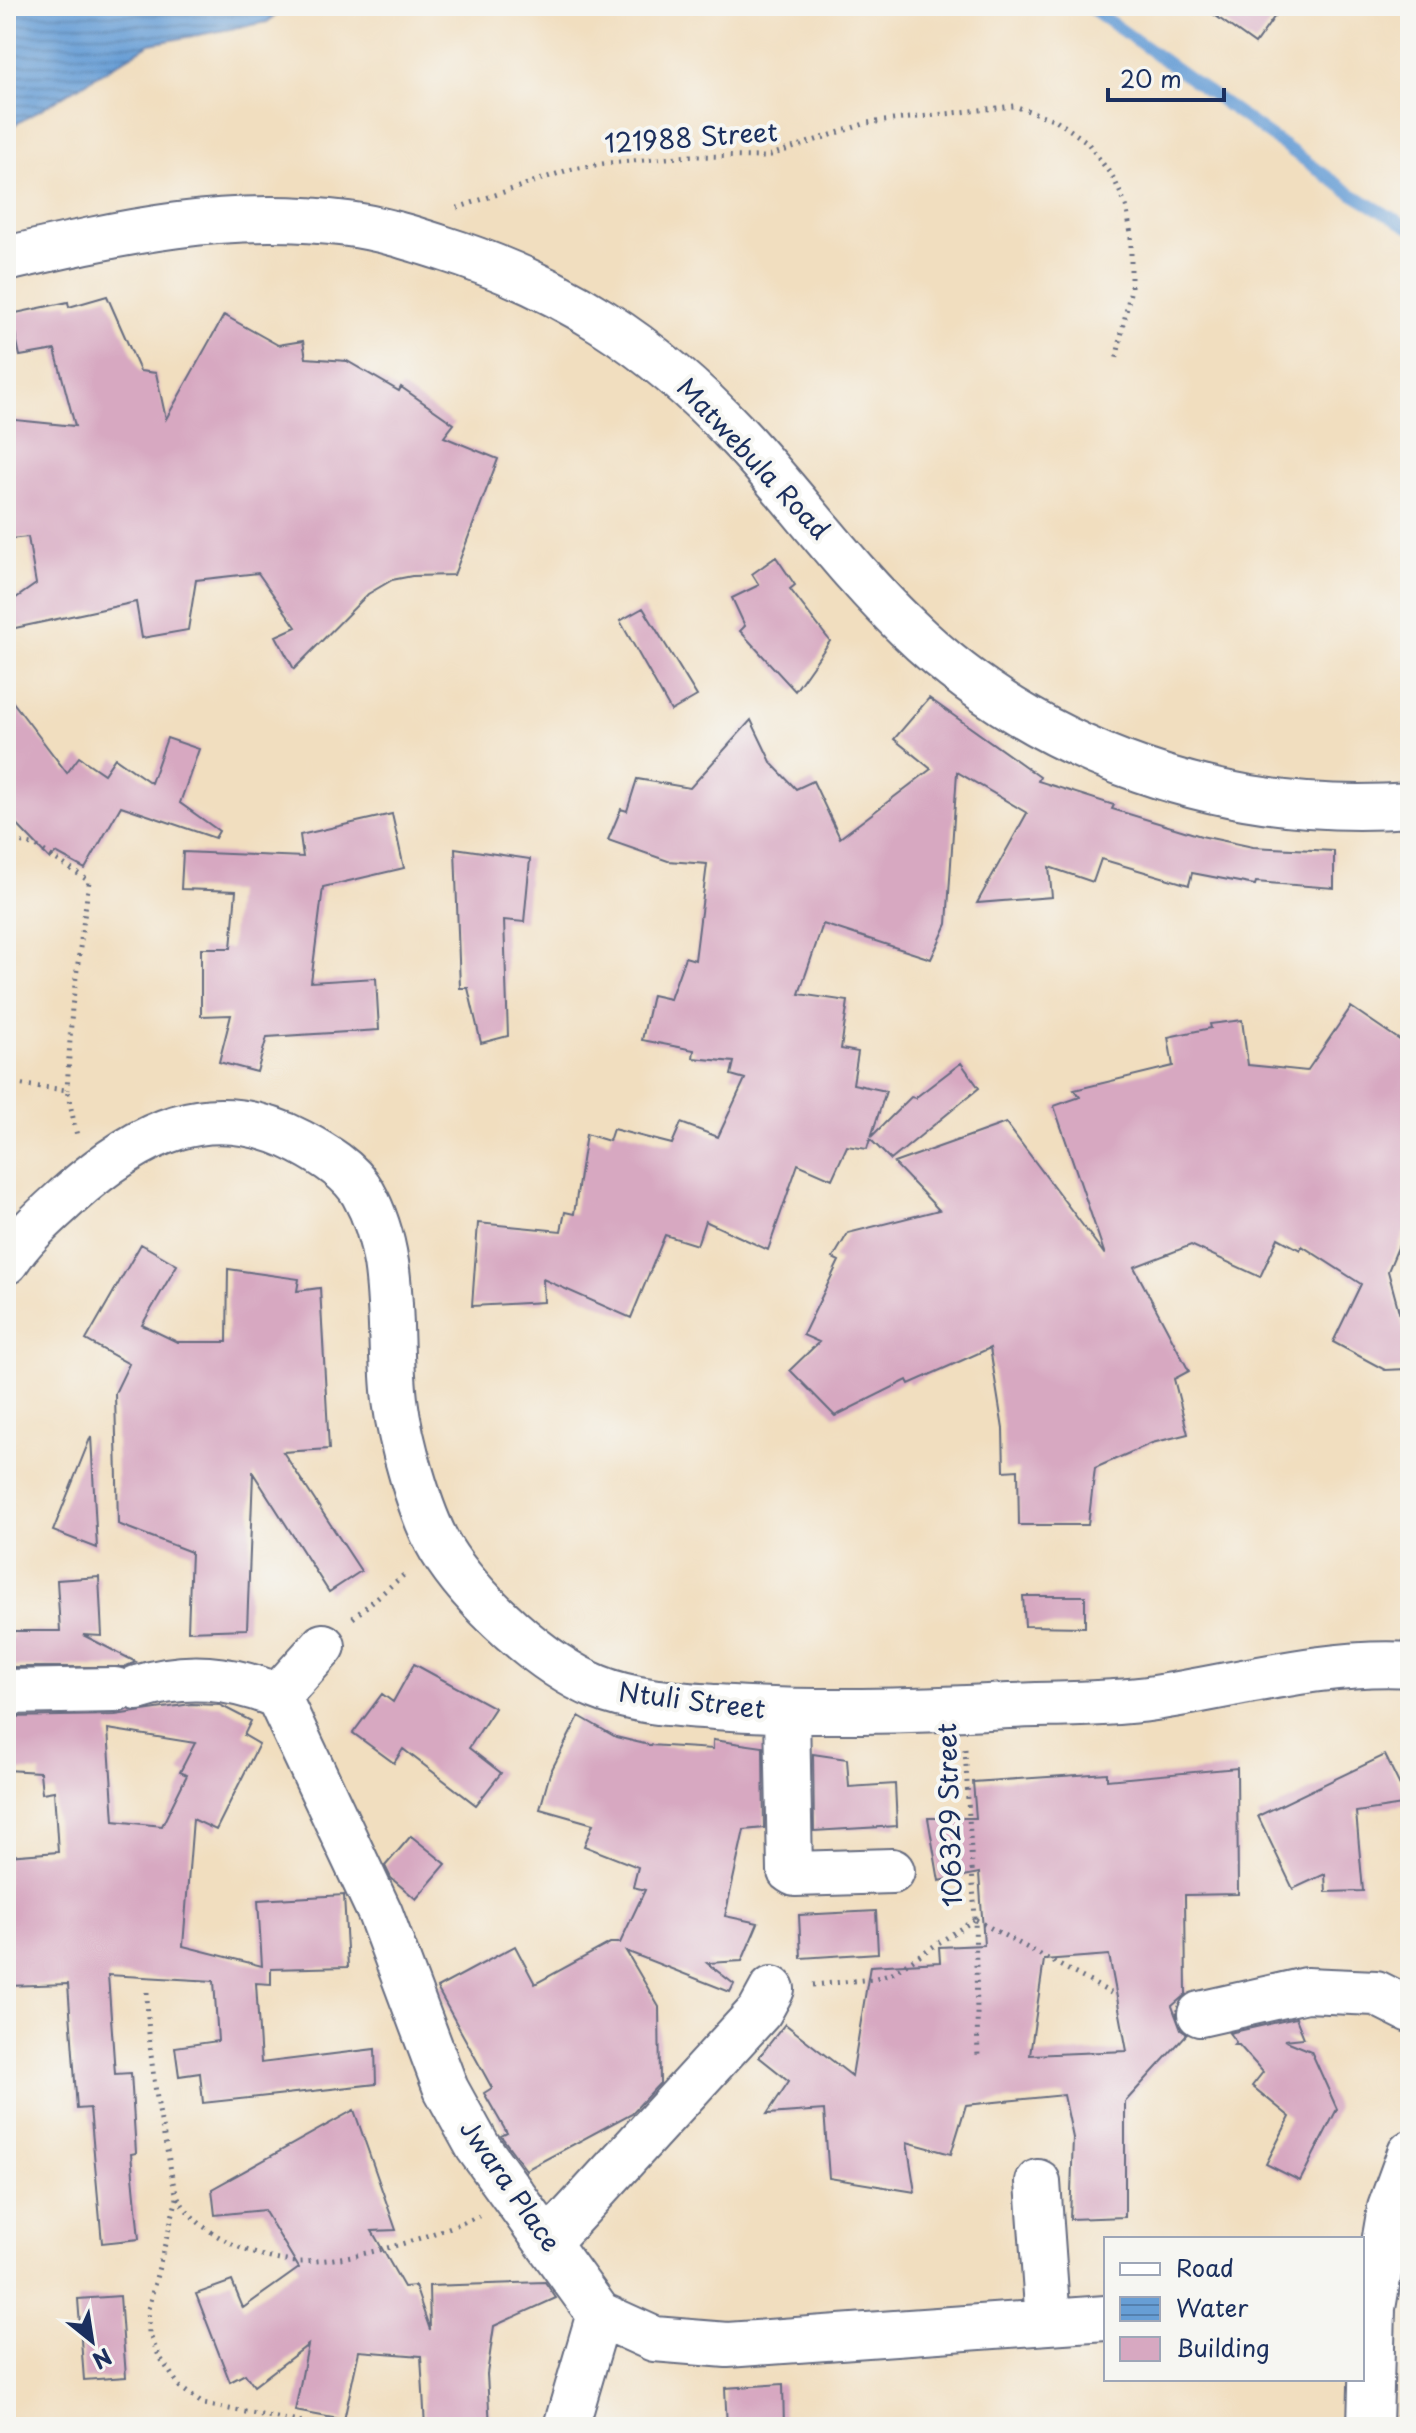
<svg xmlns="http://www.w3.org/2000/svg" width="1416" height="2433" viewBox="0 0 1416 2433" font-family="'Playpen Sans',sans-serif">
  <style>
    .water { fill: url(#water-rules); stroke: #41669a; stroke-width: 2 }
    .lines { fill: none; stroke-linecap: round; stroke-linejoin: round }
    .stream { stroke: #679ed5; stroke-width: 12 }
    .building { fill: #d7a8c1; fill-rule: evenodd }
    .minor-casing { stroke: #666c80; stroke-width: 48 }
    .path { stroke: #666c80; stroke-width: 5; stroke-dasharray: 2 6; stroke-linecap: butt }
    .minor { stroke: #fff; stroke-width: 44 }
    .labels { text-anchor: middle; stroke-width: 8; stroke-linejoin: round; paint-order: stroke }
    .street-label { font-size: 26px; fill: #1b2f5e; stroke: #f6f6f2 }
  </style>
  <defs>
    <pattern id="water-rules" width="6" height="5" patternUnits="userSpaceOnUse" patternTransform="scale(2)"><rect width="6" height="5" fill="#679ed5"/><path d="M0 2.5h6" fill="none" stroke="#5481b0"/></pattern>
  </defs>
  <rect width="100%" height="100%" fill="#f6f6f2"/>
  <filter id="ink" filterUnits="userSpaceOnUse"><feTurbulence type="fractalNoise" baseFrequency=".0125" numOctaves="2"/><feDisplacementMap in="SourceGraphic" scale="16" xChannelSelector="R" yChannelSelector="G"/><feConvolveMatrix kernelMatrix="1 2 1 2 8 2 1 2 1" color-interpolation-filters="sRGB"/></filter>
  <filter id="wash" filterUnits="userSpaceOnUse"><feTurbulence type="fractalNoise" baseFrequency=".006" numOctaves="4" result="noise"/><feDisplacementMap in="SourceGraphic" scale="32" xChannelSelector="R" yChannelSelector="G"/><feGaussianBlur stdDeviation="1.8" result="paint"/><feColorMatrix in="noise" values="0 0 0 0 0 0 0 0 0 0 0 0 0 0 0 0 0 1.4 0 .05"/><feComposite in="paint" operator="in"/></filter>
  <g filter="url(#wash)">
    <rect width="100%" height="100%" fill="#f1debf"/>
    <path class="water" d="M6 6H288L267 22 150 44 6 130Z"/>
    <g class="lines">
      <path class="stream" d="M1088 6 1352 194 1410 228"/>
    </g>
    <g id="blocks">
      <path class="building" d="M1202 6H1282L1255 44Z
        M107 296 140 371 156 373 166 419 224 315 278 345 303 341 306 358 347 361 399 391 401 387 454 424 444 437 498 459 454 575 412 576 392 580 368 594 294 669 276 636 296 627 258 573 196 580 188 630 142 638 136 602 6 630V605L36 584 28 537 10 539 6 419 75 426 55 350 20 356 11 314 68 302 69 307Z
        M776 557 795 585 790 589 830 641 795 691 740 631 745 626 732 598 759 585 752 574Z
        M643 608 697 696 671 711 620 621Z
        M6 693 67 773 79 757 104 774 115 758 151 783 167 738 199 749 180 803 219 831 215 838 121 806 85 869 56 853 50 859 6 813Z
        M929 698 1040 777 1038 781 1114 805 1112 809 1201 836 1253 847 1334 851V888L1256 882 1255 885 1192 873 1189 885 1101 859 1093 882 1049 867 1052 897 977 903 1027 813 957 772 947 924 931 959 823 924 799 994 848 1001 841 1049 858 1052 853 1084 886 1091 871 1137 911 1097 915 1098 961 1063 979 1088 891 1160 870 1139 867 1149 847 1146 832 1179 798 1164 768 1250 705 1221 697 1245 665 1235 631 1318 543 1279 544 1302 472 1306 478 1223 561 1231 565 1212 574 1214 586 1134 609 1141 613 1129 672 1144 681 1123 718 1137 745 1079 731 1075 734 1062 693 1058 694 1050 642 1040 652 995 670 999 685 957 695 960 707 864 668 861 608 840 621 809 627 811 637 779 690 788 751 720 772 764 796 789 813 781 840 838 931 769 894 739Z
        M392 814 404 868 323 887 311 982 376 978 379 1030 267 1037 257 1072 219 1062 231 1015 201 1016V948H231L236 891 181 889 183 852 303 857 300 835Z
        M455 848 530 859 524 922 504 920 508 1036 481 1043 468 988H460Z
        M1351 1007 1410 1047V1219L1388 1271 1405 1334 1407 1369 1385 1370 1333 1342 1361 1284 1302 1246 1300 1250 1278 1238 1260 1277 1191 1245 1134 1267 1189 1371 1174 1379 1188 1434 1152 1443 1095 1468 1088 1525H1019L1018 1470 1004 1471 1003 1429 990 1348 909 1384 907 1380 835 1416 790 1370 819 1342 803 1335 839 1261 833 1258 848 1233 939 1210 894 1163 1006 1123 1105 1255 1054 1106 1080 1097 1074 1090 1173 1066 1168 1037 1211 1028 1210 1024 1242 1020 1248 1065 1307 1071Z
        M141 1244 177 1265 142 1325 177 1342H227L228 1269 299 1279 297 1291 320 1288 329 1449 283 1452 361 1571 329 1592 253 1473 247 1629 188 1631 191 1552 118 1524 115 1393 129 1364 86 1340Z
        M91 1436 97 1548 53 1531Z
        M99 1577 102 1636 83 1635 136 1662 124 1667H6V1650L14 1631H60L57 1580Z
        M1023 1596H1085V1627L1025 1626Z
        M414 1664 495 1708 469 1748 501 1773 476 1805 403 1749 394 1763 353 1733 382 1694 393 1702Z
        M191 1704 220 1705 251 1721 244 1735 259 1744 216 1830 193 1819 183 1946 262 1966 258 1900 344 1895 348 1967 271 1969V1984L256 1983 261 2063 375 2049 376 2084 203 2103 200 2073 179 2076 175 2047 218 2041 214 1981 108 1975 115 2074 131 2073 136 2153 131 2154 139 2239 102 2243 90 2108 77 2109 68 1984 6 1986 7 1856 58 1852 54 1791 42 1793 40 1772 6 1770V1717L115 1715ZM108 1729 195 1743 180 1772 187 1775 162 1826 114 1821Z
        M579 1716 616 1737 649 1745 713 1749V1740L763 1747 764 1828 744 1830 725 1916 758 1923 742 1961 707 1963 734 1984 730 1992 626 1951 659 2007 660 2083 632 2113 526 2170 501 2136 507 2133 484 2093 492 2088 437 1988 515 1946 535 1984 610 1943H620L645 1890 633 1887 638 1867 584 1846 593 1824 540 1809 550 1773Z
        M813 1754 847 1759 849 1787 895 1784 897 1826 814 1831Z
        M1385 1755 1409 1804 1356 1812 1363 1891 1326 1892 1325 1874 1293 1889 1258 1816Z
        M1237 1768 1238 1894 1185 1895 1186 1994 1172 2006 1181 2030 1187 2034 1125 2102V2217L1070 2219 1073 2138 1064 2095 966 2105 951 2154 907 2142 915 2192 829 2178 824 2110 767 2114 789 2081 759 2057 785 2024 852 2076 870 1966 940 1962 939 1947 984 1945 979 1873 939 1881 928 1818H976L973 1782 1107 1773V1780ZM1109 1955 1127 2051 1030 2055 1044 1960Z
        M411 1836 446 1864 416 1899 391 1878 385 1866Z
        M876 1911 878 1953 801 1958 799 1915Z
        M1296 2018 1304 2038 1284 2040 1311 2051 1337 2109 1300 2181 1266 2164 1290 2117 1252 2086 1263 2072 1239 2045H1233L1236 2042 1229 2033Z
        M354 2110 396 2230 372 2231 404 2287 415 2286 430 2330 429 2286 545 2282 556 2298 494 2326 487 2374 490 2427H425L421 2356 359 2351 344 2420 295 2411 308 2345 254 2386 245 2374 230 2382 196 2294 232 2281 243 2308 299 2268 264 2210 215 2215 212 2189Z
        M120 2296 126 2377 84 2380 78 2299Z
        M783 2384 784 2427H727L725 2388Z"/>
    </g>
  </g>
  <g filter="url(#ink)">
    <use href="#blocks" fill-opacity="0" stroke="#666c80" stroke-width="2"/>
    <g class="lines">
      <g class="minor-casing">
        <path id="minor" d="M6 259C122 232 228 208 348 224 380 228 411 238 442 248 560 285 653 345 737 435 796 498 846 569 908 628 1040 756 1228 819 1410 805
          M6 1262C23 1236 45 1217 68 1196 138 1133 209 1095 300 1142 323 1154 350 1170 363 1193 399 1257 387 1330 395 1400 400 1440 420 1514 441 1549 472 1600 543 1665 597 1687 633 1702 677 1704 715 1707 815 1714 909 1711 1009 1706 1057 1704 1108 1705 1155 1698 1239 1685 1325 1660 1410 1665
          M137 1688C186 1672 231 1677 278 1696
          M6 1692 115 1690
          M278 1696 380 1913 446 2089 478 2147 599 2314 654 2339 727 2345 1106 2318
          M278 1696 323 1646
          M787 1712 790 1871 795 1874 892 1871
          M1200 2014 1306 1990 1376 1993 1410 2010
          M1038 2182 1048 2322
          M549 2241 760 2011 772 1989
          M566 2427 599 2314
          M1370 2427 1373 2308 1390 2208 1410 2153"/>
      </g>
      <path class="path" d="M457 208 568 170 608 163 691 156 765 157 867 123 1014 106 1056 120 1087 142 1114 179 1126 205 1131 234V288L1116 361
        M6 839 36 846 89 881 72 1007 67 1090
        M6 1083 67 1090 77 1136
        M353 1618 406 1573
        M965 1749 975 1919 978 2059
        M976 1920 1111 1993
        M813 1985 873 1979 892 1973 974 1920
        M147 1992C148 2048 156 2101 168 2155 171 2168 172 2185 178 2197 196 2234 262 2263 302 2262 363 2259 423 2239 479 2216
        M177 2198 148 2309 149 2333 159 2356 180 2387 203 2404 325 2427"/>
      <use href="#minor" class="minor"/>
    </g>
  </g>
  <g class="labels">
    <g class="street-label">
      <text transform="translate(691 138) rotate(-4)" y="9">121988 Street</text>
      <text transform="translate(753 459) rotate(47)" y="9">Matwebula Road</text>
      <text transform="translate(692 1701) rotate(7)" y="9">Ntuli Street</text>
      <text transform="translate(950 1815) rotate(-92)" y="9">106329 Street</text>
      <text transform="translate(510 2186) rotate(55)" y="9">Jwara Place</text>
    </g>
  </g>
  <rect width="1416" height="2433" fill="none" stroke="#f6f6f2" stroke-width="32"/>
  <rect x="1104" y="2237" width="260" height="144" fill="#f6f6f2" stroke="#9ea6b7" stroke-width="2"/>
  <rect x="1120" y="2263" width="40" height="12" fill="#ffffff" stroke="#9ea6b7" stroke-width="2"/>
  <text x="1176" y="2277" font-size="24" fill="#1b2f5e">Road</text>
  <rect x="1120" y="2297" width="40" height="24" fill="url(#water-rules)" stroke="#9ea6b7" stroke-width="2"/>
  <text x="1176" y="2317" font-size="24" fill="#1b2f5e">Water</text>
  <rect x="1120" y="2337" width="40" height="24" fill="#d7a8c1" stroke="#9ea6b7" stroke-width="2"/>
  <text x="1176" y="2357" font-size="24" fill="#1b2f5e">Building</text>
  <g transform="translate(92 2341) rotate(150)" stroke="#f6f6f2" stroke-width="6" paint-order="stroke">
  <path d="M0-6L14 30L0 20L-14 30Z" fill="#1b2f5e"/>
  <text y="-12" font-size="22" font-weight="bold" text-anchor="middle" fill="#1b2f5e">N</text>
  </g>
  <path d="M1108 88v12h116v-12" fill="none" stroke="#1b2f5e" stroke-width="4"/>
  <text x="1120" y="88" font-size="24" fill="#1b2f5e" stroke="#f6f6f2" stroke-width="6" paint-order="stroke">20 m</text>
</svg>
